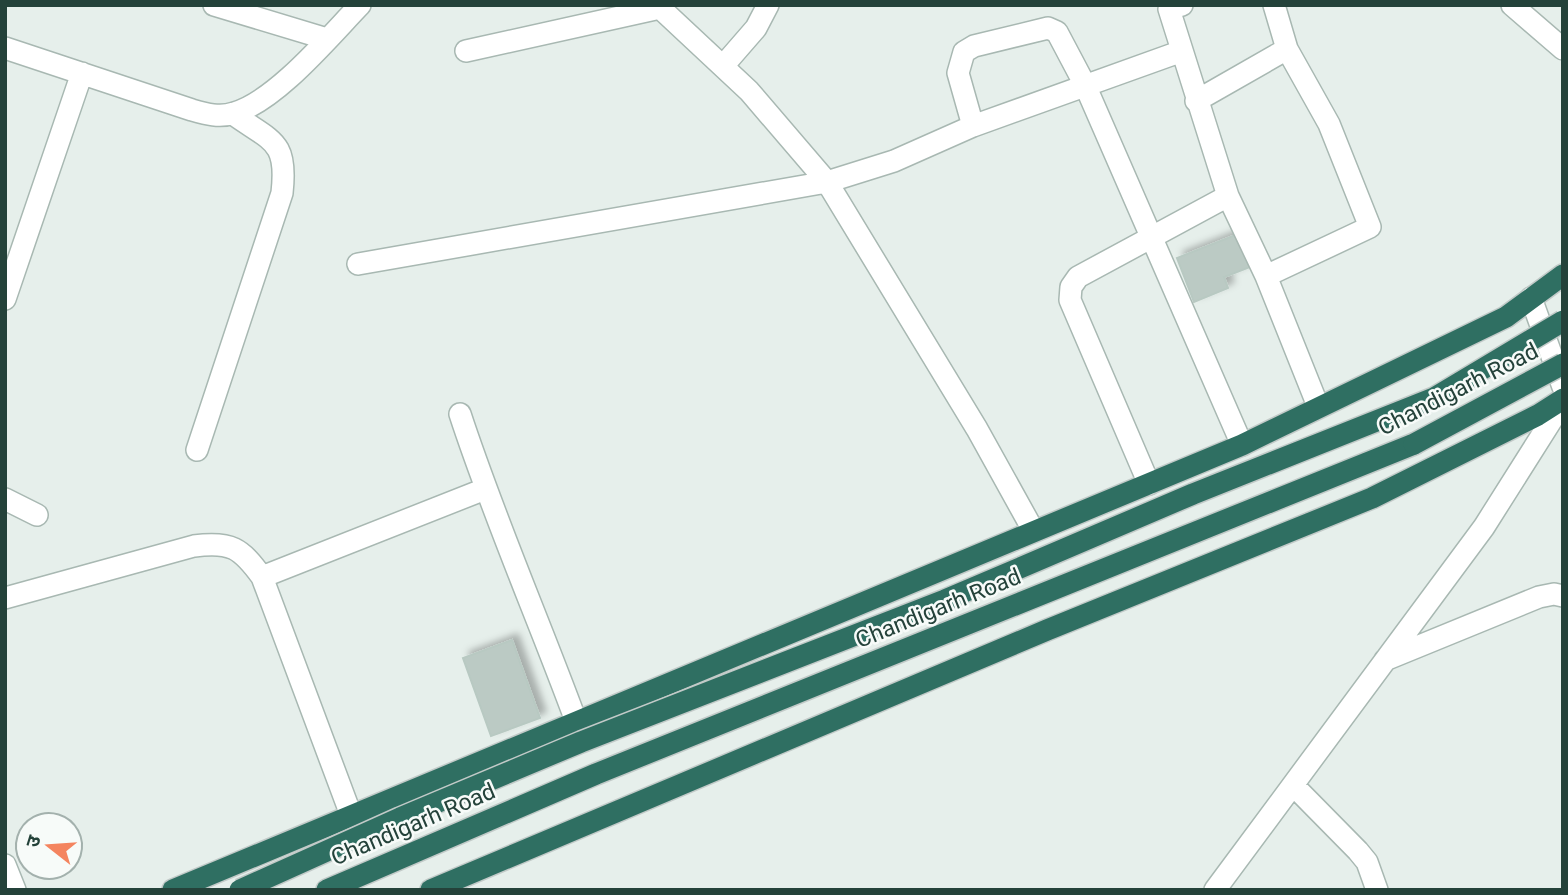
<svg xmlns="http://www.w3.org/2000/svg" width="1568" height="895" viewBox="0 0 1568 895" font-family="Roboto,'Noto Sans Devanagari',sans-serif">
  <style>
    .building { fill: #bbcac4; stroke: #b8c9c2; stroke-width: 2; filter: url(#shadow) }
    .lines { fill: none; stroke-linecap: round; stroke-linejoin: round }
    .minor-casing { stroke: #a8b8b2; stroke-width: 24 }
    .highway-casing { stroke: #c2cac8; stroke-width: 24 }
    .minor { stroke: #fff; stroke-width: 21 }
    .highway { stroke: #2f6f62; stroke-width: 21 }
    .highway-bridge-casing { stroke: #c2cac8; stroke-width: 24; stroke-linecap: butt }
    .highway-bridge { stroke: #2f6f62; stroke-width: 21 }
    .labels { text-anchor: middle; stroke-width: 5; stroke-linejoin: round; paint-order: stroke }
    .street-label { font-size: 23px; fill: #24423a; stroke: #f7fbf9 }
  </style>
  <defs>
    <filter id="shadow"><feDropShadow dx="6" dy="-6" stdDeviation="3.5" flood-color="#0004"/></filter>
  </defs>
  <rect width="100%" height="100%" fill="#e6efeb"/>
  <path class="building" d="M1238 234 1250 267 1224 277 1228 288 1194 302 1177 258Z
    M512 640 540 718 491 736 463 658Z"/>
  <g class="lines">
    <g class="minor-casing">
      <path id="minor" d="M214 5 327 39
        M657 5 749 91 827 182 977 429 1033 530
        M1182 5 1169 9 1228 196 1266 276
        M1274 5 1287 49 1329 124 1370 227 1266 276 1318 406
        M1512 5 1563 49
        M5 48 192 110C206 114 220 118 234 113 276 101 329 37 360 5
        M466 51 660 8
        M723 66 756 28 768 5
        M1196 101 1287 49
        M973 126 958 73 964 52 974 46 1048 28 1057 32 1085 85 1242 445
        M358 264 827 182 894 161 973 126 1182 51
        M1531 298 1563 387
        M5 299 82 73
        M460 414C494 518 538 618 576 721
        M197 450 282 193C288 140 272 142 233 114
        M1149 484 1070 300 1071 287 1078 277 1228 196
        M5 499 37 515
        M262 577 485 489
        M5 598 194 546C231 541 241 548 262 577L351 815
        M1385 660 1539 597 1554 594 1563 596
        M1293 785 1358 851 1367 862 1377 890
        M5 865 15 890
        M1215 890 1484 527 1563 402"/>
    </g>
    <g class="highway-casing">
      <path id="highway" d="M173 890 1242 445 1506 317 1563 275
        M327 890 596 774 1414 444
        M431 890 1047 630 1372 498 1538 415 1563 399"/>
    </g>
    <use href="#minor" class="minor"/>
    <use href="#highway" class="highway"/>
    <g class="highway-bridge-casing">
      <path id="highway-bridge" d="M1414 444 1563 364
        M240 890 400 818 581 742 945 600 1193 494 1434 398 1563 321"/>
    </g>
    <use href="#highway-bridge" class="highway-bridge"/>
  </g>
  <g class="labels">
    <g class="street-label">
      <text transform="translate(1458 389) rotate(-27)" y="8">Chandigarh Road</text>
      <text transform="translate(938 608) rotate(-22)" y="8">Chandigarh Road</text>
      <text transform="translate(413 824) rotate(-23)" y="8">Chandigarh Road</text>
    </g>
  </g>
  <rect width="1568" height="895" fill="none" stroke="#24423a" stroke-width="14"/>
  <g transform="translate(49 846) rotate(287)"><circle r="33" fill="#f7fbf9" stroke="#a3b1ad" stroke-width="2"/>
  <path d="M0-5L12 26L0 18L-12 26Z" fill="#f4845f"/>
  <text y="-10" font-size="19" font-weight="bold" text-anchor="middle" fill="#24423a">उ</text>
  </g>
</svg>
